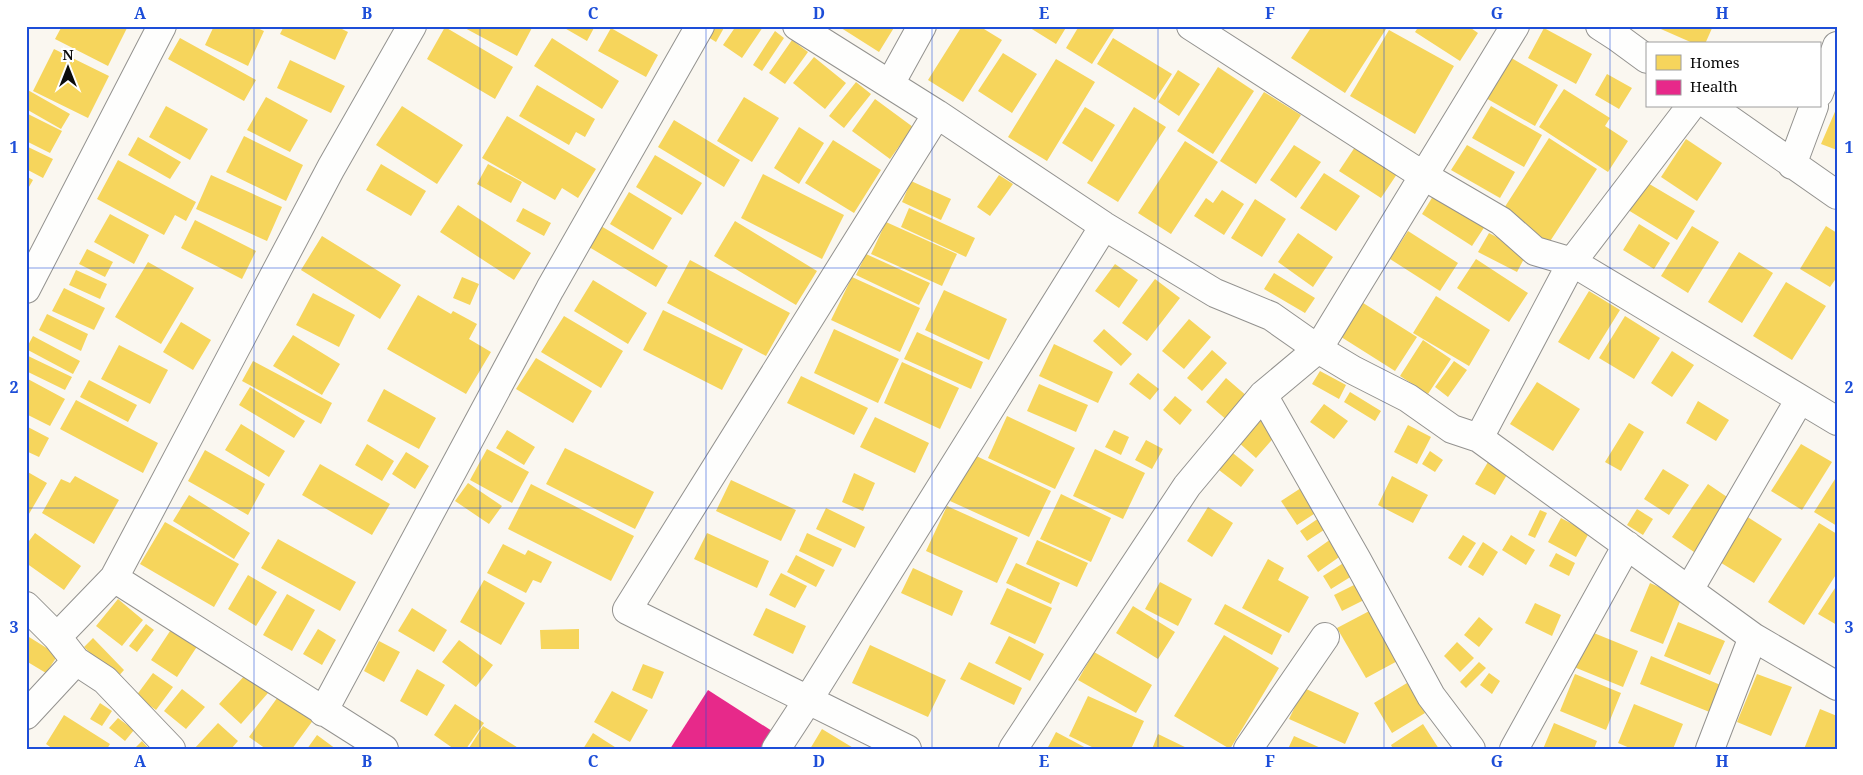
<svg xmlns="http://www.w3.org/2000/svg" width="1863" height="775" viewBox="0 0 1863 775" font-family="'Noto Serif',serif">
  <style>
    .homes { fill: #f6d55c }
    .health { fill: #e7298a }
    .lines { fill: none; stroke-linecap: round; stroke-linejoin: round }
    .minor-casing { stroke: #93928f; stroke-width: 30 }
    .minor { stroke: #fefefd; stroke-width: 28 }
    .grid { fill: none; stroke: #1d4ed8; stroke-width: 1; stroke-opacity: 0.55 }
    .neatline { fill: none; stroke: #1d4ed8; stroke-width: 2 }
    .grid-label { font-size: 16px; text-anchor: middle; font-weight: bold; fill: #1d4ed8 }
  </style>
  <rect width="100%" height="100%" fill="#faf7f0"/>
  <path class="homes" d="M62 26H128L108 66 55 39Z
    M214 26H253L264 31 248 66 205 45Z
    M284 26H336L348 32 335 60 280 34Z
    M461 26H533L517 56Z
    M561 26H595L587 41Z
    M714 26H725L716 42 708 37Z
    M736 26 763 27 742 58 723 45Z
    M838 26H895L879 52Z
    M962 26H979L1002 40 963 102 928 80Z
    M1027 26H1067L1056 44Z
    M1079 26H1116L1092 64 1066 48Z
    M1312 26H1388L1345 93 1291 58Z
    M1419 26H1468L1478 33 1460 61 1415 32Z
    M1654 26H1713L1705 44H1695Z
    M445 27 513 67 495 99 427 59Z
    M611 28 658 55 646 77 598 51Z
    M1544 28 1592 54 1576 84 1528 58Z
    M1389 30 1454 66 1415 134 1350 96Z
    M775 31 784 38 762 71 753 65Z
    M180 38 256 80 244 101 168 59Z
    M552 38 619 81 602 109 534 66Z
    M1113 38 1172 74 1155 100 1097 64Z
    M792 40 808 52 785 84 769 73Z
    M54 49 109 76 88 118 33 91Z
    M1003 53 1037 74 1012 113 978 91Z
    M1508 56 1558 85 1535 126 1484 97Z
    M814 57 846 83 825 109 793 83Z
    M1056 59 1095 82 1047 161 1008 137Z
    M290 60 345 86 331 113 277 88Z
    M1218 67 1254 91 1213 154 1177 131Z
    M1178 70 1200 84 1179 116 1158 102Z
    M1607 74 1632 88 1619 109 1595 95Z
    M856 82 871 94 844 128 829 116Z
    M537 85 595 119 585 137 576 132 569 145 519 116Z
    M26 89 70 114 61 129 26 109Z
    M1564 89 1610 118 1605 126 1628 141 1608 172 1539 127Z
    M1264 92 1301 115 1256 184 1220 161Z
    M266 97 308 120 290 152 247 130Z
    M744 97 779 118 752 162 717 141Z
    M875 99 913 127 890 159 852 131Z
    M166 106 208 129 190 160 149 137Z
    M402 106 463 145 437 184 376 145Z
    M1491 106 1542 135 1524 167 1472 138Z
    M1085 107 1115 125 1092 162 1062 143Z
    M1134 107 1166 127 1118 202 1087 183Z
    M1837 107V150L1821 144Z
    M26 113 62 131 50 153 26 141Z
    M507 116 596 169 578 198 562 188 555 200 482 158Z
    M674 120 740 160 724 187 658 147Z
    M799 127 824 143 799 184 774 168Z
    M244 136 303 165 286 201 226 172Z
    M138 137 181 162 170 179 128 155Z
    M1549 138 1597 169 1547 246 1499 216Z
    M1686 139 1722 163 1697 201 1661 177Z
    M833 140 881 170 854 213 805 183Z
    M1185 141 1218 162 1171 234 1138 213Z
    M1357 144 1399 171 1381 198 1339 171Z
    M1294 145 1321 162 1296 198 1270 180Z
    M1467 145 1515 172 1500 198 1451 170Z
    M26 146 53 159 43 178 26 169Z
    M655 155 702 183 682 215 636 187Z
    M118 160 196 202 186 221 175 215 164 235 97 199Z
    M381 164 426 191 411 216 366 190Z
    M488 164 522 182 511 203 477 184Z
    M1324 173 1360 196 1336 231 1300 208Z
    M763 174 844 215 822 259 741 218Z
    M211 175 282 207 267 241 196 209Z
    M999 175 1013 184 990 216 977 207Z
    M26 176 33 180 26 192Z
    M911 181 951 199 941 220 902 202Z
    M1646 182 1695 211 1677 240 1628 210Z
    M1438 188 1489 220 1472 246 1422 214Z
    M1222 190 1244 204 1224 235 1194 216 1206 198 1213 203Z
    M629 192 672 218 653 250 610 224Z
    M1255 199 1286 219 1262 257 1231 238Z
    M458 205 531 253 514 280 440 232Z
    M523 208 551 223 544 236 516 221Z
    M909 208 975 238 966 257 901 227Z
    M110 214 149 235 134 264 94 242Z
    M195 220 256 251 242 279 181 248Z
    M735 221 817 271 796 305 714 256Z
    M886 222 957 254 942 286 871 254Z
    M1639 224 1670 243 1654 269 1623 250Z
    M601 226 668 266 656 287 589 247Z
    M1692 226 1719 242 1688 293 1661 276Z
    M1826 226 1837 233V277L1830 287 1800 269Z
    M1408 231 1458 263 1440 291 1390 259Z
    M1298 233 1333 257 1313 287 1278 262Z
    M1489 233 1527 253 1517 272 1478 252Z
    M322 236 401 285 380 319 301 270Z
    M87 249 113 262 105 277 79 264Z
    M1739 252 1773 273 1742 323 1708 302Z
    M866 254 930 283 919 305 856 275Z
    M1476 259 1528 293 1509 322 1457 288Z
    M690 260 790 313 766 356 667 303Z
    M148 262 194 288 161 344 115 317Z
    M1115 264 1138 280 1119 308 1095 291Z
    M76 270 107 284 100 299 69 285Z
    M1274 273 1315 298 1305 313 1264 289Z
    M462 277 479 284 470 305 453 298Z
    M852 277 920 308 900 352 831 320Z
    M1155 279 1180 298 1147 341 1122 323Z
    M593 280 647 313 628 344 574 311Z
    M1786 282 1826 306 1792 360 1753 336Z
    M64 288 105 308 94 330 52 311Z
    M944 290 1007 319 989 360 925 330Z
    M1589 291 1620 310 1589 360 1558 342Z
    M313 293 355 315 339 347 296 325Z
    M418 295 451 314 453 311 477 324 469 339 491 352 466 394 387 349Z
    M1436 296 1490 330 1469 366 1413 333Z
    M1360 301 1417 337 1395 371 1338 335Z
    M663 310 743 349 722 390 643 350Z
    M47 314 88 334 81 351 39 330Z
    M564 316 623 351 601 388 541 352Z
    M1625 316 1660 338 1634 379 1599 358Z
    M1189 319 1211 337 1184 369 1162 351Z
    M181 322 211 340 193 370 163 352Z
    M834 329 899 359 878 403 814 373Z
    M1104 329 1132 354 1121 366 1093 341Z
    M917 332 983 362 971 389 904 359Z
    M293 335 340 364 322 395 273 366Z
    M33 336 80 361 73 374 26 349Z
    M1423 340 1451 359 1428 394 1400 376Z
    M1054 344 1113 372 1098 403 1039 376Z
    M119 345 168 370 150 404 101 379Z
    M1212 350 1227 363 1202 391 1187 378Z
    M1672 351 1694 365 1672 397 1651 383Z
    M26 355 72 377 65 390 26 371Z
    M536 358 592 391 573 423 516 389Z
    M253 361 332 403 321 424 242 381Z
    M1454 361 1467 370 1448 397 1435 387Z
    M902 362 959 388 940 429 884 403Z
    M1320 371 1346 385 1339 399 1312 384Z
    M1138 373 1159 389 1150 400 1129 384Z
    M801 376 868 408 854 435 787 403Z
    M26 378 65 399 50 426 26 414Z
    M1226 378 1248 397 1228 421 1206 402Z
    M89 380 137 405 128 422 80 397Z
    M1537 382 1580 409 1553 451 1510 424Z
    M1039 384 1088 405 1076 432 1027 411Z
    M250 387 305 421 294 438 239 405Z
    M384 389 436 418 419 449 367 421Z
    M1350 392 1381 411 1375 421 1344 402Z
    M1175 396 1192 410 1180 425 1163 410Z
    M76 400 158 443 143 473 60 429Z
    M1698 401 1729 420 1716 441 1686 423Z
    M1324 404 1348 421 1334 439 1310 422Z
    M1007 416 1075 448 1055 489 988 458Z
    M875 417 929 443 915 473 860 447Z
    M1258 417 1277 434 1256 458 1237 441Z
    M1629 423 1644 432 1621 471 1605 462Z
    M241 424 285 451 269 477 225 450Z
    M1408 425 1431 437 1417 464 1394 452Z
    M26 426 49 438 39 457 26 451Z
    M507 430 535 447 524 465 496 448Z
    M1114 430 1129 437 1121 455 1105 447Z
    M1146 440 1163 449 1152 469 1135 460Z
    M367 444 394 461 382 481 355 465Z
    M1801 444 1832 462 1802 510 1771 491Z
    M565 448 654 492 635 529 546 484Z
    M487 449 529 472 512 503 470 480Z
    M1095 449 1145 473 1123 519 1073 496Z
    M205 450 265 484 248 515 188 481Z
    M1229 450 1254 470 1241 487 1215 467Z
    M1430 451 1443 460 1435 472 1422 464Z
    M406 452 429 466 415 489 392 474Z
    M972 454 1051 491 1029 537 950 501Z
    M1488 462 1508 473 1495 495 1475 484Z
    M320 464 390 504 372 535 302 495Z
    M1663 469 1689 485 1669 515 1644 499Z
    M26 471 47 483 26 519Z
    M854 473 875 483 863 511 842 502Z
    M75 476 119 500 94 544 42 513 61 479 70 483Z
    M1392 476 1428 495 1413 523 1378 505Z
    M1837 476V526L1814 512Z
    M731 480 796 510 781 541 716 511Z
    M468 483 502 506 489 524 455 501Z
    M531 484 634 536 611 581 508 529Z
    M1708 484 1730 499 1694 552 1672 537Z
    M1301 488 1317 512 1297 525 1281 501Z
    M1061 494 1111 518 1091 562 1040 539Z
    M189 495 250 533 234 559 173 521Z
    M947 506 1018 538 997 583 926 551Z
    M1208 507 1233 523 1212 557 1187 541Z
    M826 508 865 527 855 548 816 529Z
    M1637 509 1653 519 1643 535 1627 525Z
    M1540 510 1547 513 1535 538 1528 535Z
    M1746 516 1782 539 1754 583 1718 561Z
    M1319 518 1327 528 1307 541 1300 531Z
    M1561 518 1589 533 1576 557 1548 542Z
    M165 522 239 564 214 607 140 564Z
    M1819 523 1837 534V573L1804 625 1768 602Z
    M35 533 81 566 64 590 26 563V545Z
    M707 533 769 561 757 588 694 559Z
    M807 533 842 549 833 567 799 551Z
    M1463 535 1476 543 1461 566 1448 558Z
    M1511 535 1535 550 1526 565 1502 550Z
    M278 539 356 582 340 611 261 568Z
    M1331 539 1342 555 1318 572 1307 556Z
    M1037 540 1088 563 1077 587 1026 564Z
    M1483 542 1498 552 1483 576 1468 567Z
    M503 544 525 555 528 550 552 562 541 583 533 580 526 593 487 573Z
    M1556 553 1575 563 1569 576 1549 566Z
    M796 555 825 570 816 587 787 572Z
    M1268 559 1284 568 1278 580 1309 597 1289 633 1242 608Z
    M1345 562 1352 576 1331 589 1323 576Z
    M1016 563 1060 583 1051 604 1006 583Z
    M913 568 963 591 952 616 901 593Z
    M781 573 807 586 795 608 769 595Z
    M248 575 277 592 256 626 228 609Z
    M484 580 525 603 501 645 460 622Z
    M1160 582 1192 599 1178 626 1145 609Z
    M1358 583 1366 599 1342 611 1334 595Z
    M1650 583 1682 597 1663 644 1630 631Z
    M1837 585V625L1818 614Z
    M1007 588 1052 608 1035 644 990 624Z
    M287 594 315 610 292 651 263 635Z
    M118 599 143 620 122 646 96 626Z
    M1535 603 1561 615 1552 636 1525 623Z
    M1225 604 1282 635 1272 655 1214 624Z
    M1133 606 1175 632 1158 659 1116 633Z
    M412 608 447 630 434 652 398 631Z
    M766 608 806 626 793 654 753 635Z
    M1375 608 1403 658 1366 678 1337 628Z
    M1479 617 1493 629 1479 647 1464 635Z
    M1678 622 1725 641 1710 675 1664 656Z
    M146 624 154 630 137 652 129 646Z
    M174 625 200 642 177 677 151 660Z
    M318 629 336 640 322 665 303 654Z
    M579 629V649H541L540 630Z
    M1584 629 1638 651 1623 687 1569 665Z
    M1224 635 1279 668 1230 749 1174 716Z
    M1009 636 1044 654 1030 681 995 663Z
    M29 637 58 655 46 673 26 661V640Z
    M93 638 124 670 116 679 84 647Z
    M459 640 493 665 476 687 442 662Z
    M379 641 400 652 384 682 364 671Z
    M1457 642 1474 658 1460 672 1444 656Z
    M870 645 946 680 928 717 852 683Z
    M1094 652 1152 685 1136 713 1078 680Z
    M1651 656 1723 686 1712 713 1640 684Z
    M969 662 1022 688 1014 705 960 679Z
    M1479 662 1486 668 1466 688 1460 682Z
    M643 664 664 672 652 699 632 690Z
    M417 669 445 685 427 716 400 701Z
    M153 673 173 687 156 710 136 696Z
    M1489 673 1500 681 1492 694 1480 685Z
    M246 674 268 693 241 724 219 704Z
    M1575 674 1621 693 1606 730 1560 711Z
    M1757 674 1792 687 1771 736 1737 722Z
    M1407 683 1425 713 1392 733 1374 703Z
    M1304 688 1359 713 1345 744 1289 719Z
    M182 689 205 707 186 729 164 711Z
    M612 691 648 710 630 742 594 722Z
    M280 694 314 719 292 749H266L249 737Z
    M1088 696 1144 721 1131 749H1096L1069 736Z
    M100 703 112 711 102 726 90 719Z
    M455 704 484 723 466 749H454L434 735Z
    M1634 704 1683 724 1673 749H1632L1618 743Z
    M1820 709 1837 716V749H1804Z
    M64 715 110 744 107 749H53L46 744Z
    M118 718 134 730 125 741 109 728Z
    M218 723 238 741 231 749H194Z
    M1554 723 1597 741 1594 749H1543Z
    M1423 724 1439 749H1393L1391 745Z
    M483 726 520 749 469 748Z
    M822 729 855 749H810Z
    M1056 732 1088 749H1047Z
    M593 733 618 749H583Z
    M1158 734 1189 749H1152Z
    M317 735 336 749H307Z
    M1294 736 1323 749H1288Z
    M142 741 149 749H134Z"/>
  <path class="health" d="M708 690 772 731 760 749H670Z"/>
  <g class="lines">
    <g class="minor-casing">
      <path id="minor" d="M797 26 937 114 1104 226 1215 293 1271 316 1318 349 1353 370 1408 398 1452 429 1479 438 1753 637 1837 686
        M1191 26 1424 176 1501 221 1535 251 1572 262 1837 421
        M1600 26 1617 37 1647 59
        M890 84 922 26
        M1819 93 1837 46
        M1710 106 1837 195
        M1792 165 1814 106
        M26 289 162 26
        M1263 395 1357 560 1431 696 1471 749
        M1479 438 1572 262 1691 106
        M114 578 384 749
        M1689 590 1800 399
        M26 606 57 637 76 661 105 680 171 749
        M57 637 114 578 331 168 412 26
        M323 712 550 289 700 26
        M26 715 76 661
        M776 749 808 700 1104 226
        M907 749 627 610 937 114
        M1013 749 1187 486 1263 395 1318 349 1515 26
        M1248 749 1325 637
        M1514 749 1627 545
        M1710 749 1753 637"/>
    </g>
    <use href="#minor" class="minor"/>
  </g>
  <path class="grid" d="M254 26V749M480 26V749M706 26V749M932 26V749M1158 26V749M1384 26V749M1610 26V749M26 268H1837M26 508H1837"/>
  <rect width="1863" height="775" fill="none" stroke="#ffffff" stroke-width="55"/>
  <rect x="1646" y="42" width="175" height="65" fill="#ffffff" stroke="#9e9e9e"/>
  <rect x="1656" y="55" width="25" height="15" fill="#f6d55c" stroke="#9e9e9e"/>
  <text x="1690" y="68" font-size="15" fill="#0c0c0c">Homes</text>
  <rect x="1656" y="80" width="25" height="15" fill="#e7298a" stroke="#9e9e9e"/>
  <text x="1690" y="92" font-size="15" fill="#0c0c0c">Health</text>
  <g transform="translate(68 68)" stroke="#ffffff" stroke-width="4" paint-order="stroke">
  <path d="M0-4L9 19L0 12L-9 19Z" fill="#0c0c0c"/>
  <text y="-8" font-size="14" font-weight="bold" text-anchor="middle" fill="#0c0c0c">N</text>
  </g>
  <rect x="28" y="28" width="1808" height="720" class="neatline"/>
  <g class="grid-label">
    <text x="140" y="19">A</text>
    <text x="367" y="19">B</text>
    <text x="593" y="19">C</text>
    <text x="819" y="19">D</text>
    <text x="1044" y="19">E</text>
    <text x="1270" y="19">F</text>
    <text x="1497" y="19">G</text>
    <text x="1722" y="19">H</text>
    <text x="14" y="153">1</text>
    <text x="1849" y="153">1</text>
    <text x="14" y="393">2</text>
    <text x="1849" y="393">2</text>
    <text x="14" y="633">3</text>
    <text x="1849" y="633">3</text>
    <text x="140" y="767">A</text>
    <text x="367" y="767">B</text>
    <text x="593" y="767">C</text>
    <text x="819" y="767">D</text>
    <text x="1044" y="767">E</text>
    <text x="1270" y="767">F</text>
    <text x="1497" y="767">G</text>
    <text x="1722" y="767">H</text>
  </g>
</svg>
